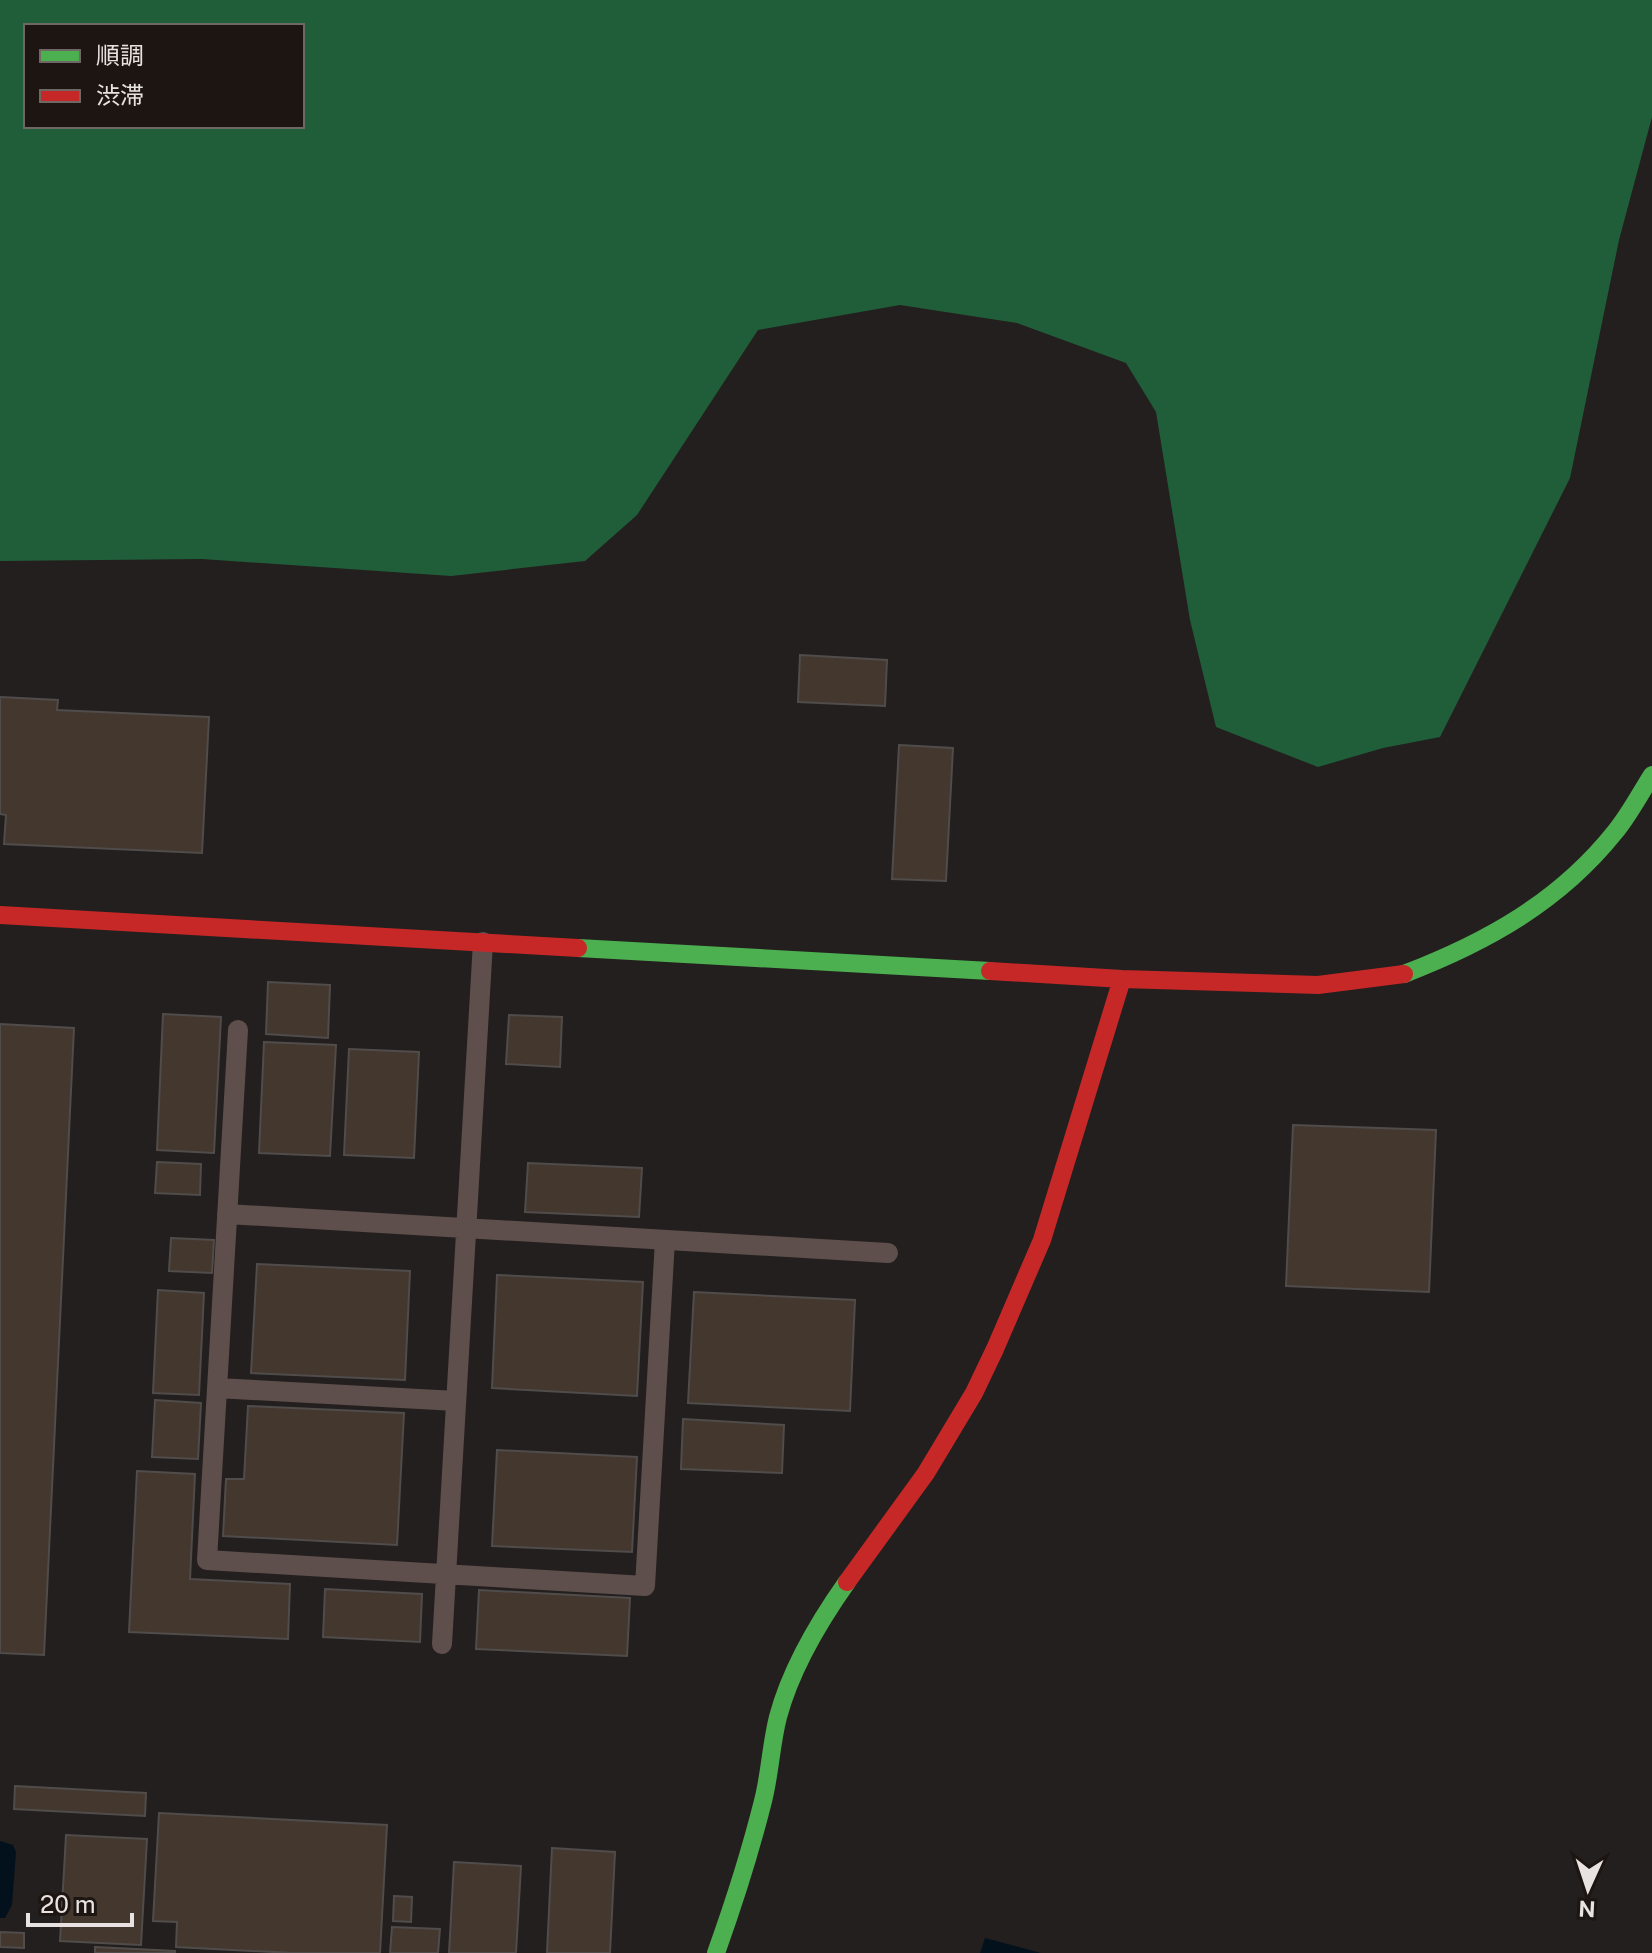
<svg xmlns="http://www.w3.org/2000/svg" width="1652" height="1953" viewBox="0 0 1652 1953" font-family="'Public Sans','Noto Sans JP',sans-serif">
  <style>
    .forest { fill: #205e39; fill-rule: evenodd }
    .water { fill: #03111c }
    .building { fill: #44372e; stroke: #4f4c4b; stroke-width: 2 }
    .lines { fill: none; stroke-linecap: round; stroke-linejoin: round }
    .lane { stroke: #5e4f4d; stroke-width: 20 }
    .fast { stroke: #4caf50; stroke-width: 18 }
    .jam { stroke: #c62828; stroke-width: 18 }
  </style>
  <rect width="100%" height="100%" fill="#231f1e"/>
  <path class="forest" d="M0 0H1652V117L1619 240 1570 478 1440 737 1383 748 1318 767 1216 727 1190 620 1156 412 1126 363 1017 323 900 305 758 330 637 515 585 561 451 576 202 559 0 561ZM26 26H302V126H26Z"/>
  <path class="water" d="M0 1841 13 1845 16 1852 12 1905 5 1918H0Z
    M985 1938 1041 1953H980Z"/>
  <path class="building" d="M800 655 887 660 885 706 798 702Z
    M0 697 58 700 57 710 209 717 202 853 4 844 6 815 0 814Z
    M899 745 953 748 946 881 892 879Z
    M268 982 330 985 328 1038 266 1034Z
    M163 1014 221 1017 214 1153 157 1150Z
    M509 1015 562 1017 560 1067 506 1064Z
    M0 1024 74 1028 44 1655 0 1653Z
    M264 1042 336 1045 330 1156 259 1153Z
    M349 1049 419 1052 414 1158 344 1155Z
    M1293 1125 1436 1130 1429 1292 1286 1286Z
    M157 1162 201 1164 200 1195 155 1193Z
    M528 1163 642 1168 639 1217 525 1212Z
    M171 1238 214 1240 212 1273 169 1271Z
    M257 1264 410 1271 405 1380 251 1373Z
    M497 1275 643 1282 637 1396 492 1388Z
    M158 1290 204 1293 199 1395 153 1393Z
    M694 1292 855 1300 850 1411 688 1403Z
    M155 1400 201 1403 198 1459 152 1457Z
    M248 1406 404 1413 397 1545 223 1536 226 1479H244Z
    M683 1419 784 1425 782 1473 681 1469Z
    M497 1450 637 1457 632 1552 492 1546Z
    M137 1471 195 1474 190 1579 290 1584 288 1639 129 1632Z
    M325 1589 422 1594 420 1642 323 1637Z
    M479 1590 630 1598 627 1656 476 1649Z
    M15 1786 146 1793 145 1816 14 1809Z
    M159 1813 387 1825 380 1953H292L176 1947 177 1922 153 1921Z
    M66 1835 147 1839 141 1945 60 1941Z
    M552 1848 615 1852 610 1953H547Z
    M454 1862 521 1866 516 1953H449Z
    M394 1896 412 1897 411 1922 393 1921Z
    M392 1927 440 1929 438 1953H390Z
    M0 1932 24 1933V1948L0 1947Z
    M95 1947 175 1951V1953H95Z"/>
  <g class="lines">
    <path class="lane" d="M238 1030 207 1560 645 1586 665 1240
      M227 1214 888 1253
      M217 1388 456 1401
      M442 1644 483 942"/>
    <path class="fast" d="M578 948 990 971
      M1404 974C1487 942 1559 902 1615 832 1629 815 1640 794 1652 775
      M716 1953C734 1903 750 1853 763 1801 770 1774 771 1744 778 1717 791 1668 818 1623 847 1582"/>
    <path class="jam" d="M0 915 578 948
      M990 971 1122 979 1318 985 1404 974
      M847 1582 926 1473 974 1393 995 1349 1042 1240 1122 979"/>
  </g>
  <rect x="24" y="24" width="280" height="104" fill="#1c1512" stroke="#6e6764" stroke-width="2"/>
  <rect x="40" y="50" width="40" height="12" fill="#4caf50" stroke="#6e6764" stroke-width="2"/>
  <text x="96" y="64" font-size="24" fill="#e8e3e0">順調</text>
  <rect x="40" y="90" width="40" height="12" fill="#c62828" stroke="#6e6764" stroke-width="2"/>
  <text x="96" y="104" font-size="24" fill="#e8e3e0">渋滞</text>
  <g transform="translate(1588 1889) rotate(183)" stroke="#1c1512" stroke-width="6" paint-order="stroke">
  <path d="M0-6L14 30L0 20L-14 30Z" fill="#e8e3e0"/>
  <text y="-12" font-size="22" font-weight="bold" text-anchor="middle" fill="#e8e3e0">N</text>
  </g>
  <path d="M28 1913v12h104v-12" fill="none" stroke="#e8e3e0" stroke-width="4"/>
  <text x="40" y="1913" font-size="24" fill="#e8e3e0" stroke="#1c1512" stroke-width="6" paint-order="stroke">20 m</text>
</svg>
